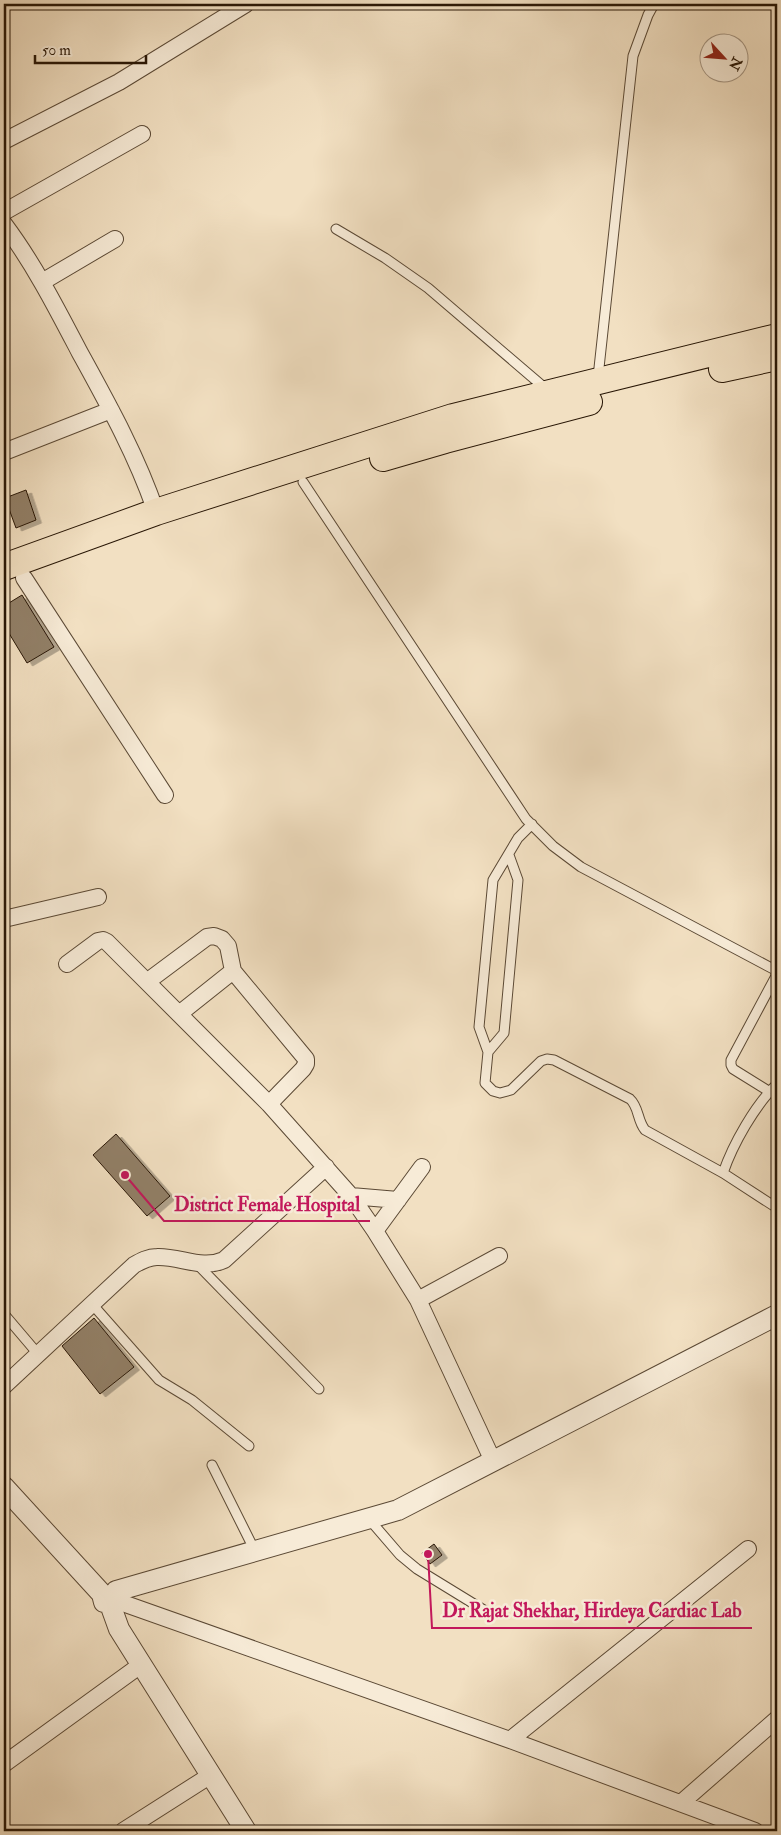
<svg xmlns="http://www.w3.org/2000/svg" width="781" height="1835" viewBox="0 0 781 1835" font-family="'IM FELL Double Pica',serif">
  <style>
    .building { fill: #928068; stroke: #291706; filter: url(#shadow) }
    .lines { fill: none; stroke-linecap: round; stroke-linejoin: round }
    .service-casing { stroke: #5b4935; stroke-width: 11 }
    .minor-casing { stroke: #5b4935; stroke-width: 18 }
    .tertiary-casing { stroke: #5b4935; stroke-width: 22 }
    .primary-casing { stroke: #291706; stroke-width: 28 }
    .service { stroke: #f7ebd7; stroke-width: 9 }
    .minor { stroke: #f7ebd7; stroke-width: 16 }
    .tertiary { stroke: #f7ebd7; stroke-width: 20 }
    .primary { stroke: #f2e0c2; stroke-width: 26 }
    .leader { fill: none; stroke: #c2185b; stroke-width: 2 }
    .callout-dot { fill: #c2185b; stroke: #f7ebd7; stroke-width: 2 }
    .callout-label { font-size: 19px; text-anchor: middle; font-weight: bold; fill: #c2185b; stroke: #f7ebd7; stroke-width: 5; stroke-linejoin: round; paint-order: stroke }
  </style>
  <defs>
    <filter id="shadow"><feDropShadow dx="5.5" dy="3" stdDeviation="0" flood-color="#0004"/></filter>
  </defs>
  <rect width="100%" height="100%" fill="#f2e0c2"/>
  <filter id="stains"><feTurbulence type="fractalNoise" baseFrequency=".004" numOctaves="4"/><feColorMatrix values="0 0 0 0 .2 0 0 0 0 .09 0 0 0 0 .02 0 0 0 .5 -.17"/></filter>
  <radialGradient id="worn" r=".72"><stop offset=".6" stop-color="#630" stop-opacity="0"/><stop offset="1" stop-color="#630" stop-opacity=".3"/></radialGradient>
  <path class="building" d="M26 490 36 520 16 528 5 498Z
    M22 595 54 647 27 663 4 625V606Z
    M116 1134 170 1196 147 1216 93 1155Z
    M94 1318 134 1367 100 1394 62 1346Z
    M434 1544 442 1555 430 1564 422 1553Z"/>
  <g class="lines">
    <g class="service-casing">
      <path id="service" d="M336 229 385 258 428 288 546 389
        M598 377 633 56 648 15 654 4
        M303 482 526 819 553 846 581 867 777 971
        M532 824 518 838 493 880 479 1027 488 1052 485 1083 493 1091 500 1093 511 1090 541 1061 547 1059 554 1060 630 1099C639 1107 637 1120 645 1130L723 1173 777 1208
        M488 1052 504 1033 518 880 509 855
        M770 1092 733 1069 731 1065V1060L777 974
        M723 1173C733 1144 755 1105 777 1084
        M196 1263 319 1389
        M92 1304 159 1380 192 1400 249 1446
        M4 1314 38 1354
        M212 1465 255 1551
        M369 1519 400 1555 417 1569 492 1615"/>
    </g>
    <g class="minor-casing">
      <path id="minor" d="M4 141 119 82 246 4
        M4 212 142 134
        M4 224C34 264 57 309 80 353 108 404 137 456 156 512
        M42 282 115 239
        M4 452 111 410
        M24 578 165 795
        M4 919 98 897
        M67 964 98 941 103 940 107 942 269 1104 351 1196 375 1231 418 1300 493 1461
        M148 981 207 937 214 936 222 939 228 946 233 971 306 1059V1064L303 1069 269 1104
        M179 1014 233 971
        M351 1196 398 1200
        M375 1231 422 1167
        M418 1300 499 1256
        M4 1386 134 1265C141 1261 148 1257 157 1257 180 1256 202 1270 224 1260L326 1167
        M117 1601 510 1740 755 1831
        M510 1740 748 1549
        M4 1764 142 1664
        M681 1803 777 1719
        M123 1831 211 1775"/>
    </g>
    <g class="tertiary-casing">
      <path id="tertiary" d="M4 1487 102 1594 104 1602 113 1604 118 1599
        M116 1591 398 1510 777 1315
        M110 1604 119 1629 246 1831"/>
    </g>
    <g class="primary-casing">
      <path id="primary" d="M722 369 777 357
        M383 458 445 440 589 402
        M4 567 156 512 453 417 777 337"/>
    </g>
    <use href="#service" class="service"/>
    <use href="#minor" class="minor"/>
    <use href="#tertiary" class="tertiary"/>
    <use href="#primary" class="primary"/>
  </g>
  <path class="leader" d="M125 1175L164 1221H370M428 1554L432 1628H752"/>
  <g class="callout-dot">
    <circle cx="125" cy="1175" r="5"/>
    <circle cx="428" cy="1554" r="5"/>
  </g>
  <g class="callout-label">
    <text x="267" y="1211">District Female Hospital</text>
    <text x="592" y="1617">Dr Rajat Shekhar, Hirdeya Cardiac Lab</text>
  </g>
  <rect width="781" height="1835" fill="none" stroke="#f2e0c2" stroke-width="20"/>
  <rect x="5" y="5" width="771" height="1825" fill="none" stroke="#291706" stroke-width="2.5"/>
  <rect x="10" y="10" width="761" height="1815" fill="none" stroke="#291706"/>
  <g transform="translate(724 58) rotate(116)"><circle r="24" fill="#f7ebd7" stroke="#a59683"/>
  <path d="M0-4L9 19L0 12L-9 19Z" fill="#8f2418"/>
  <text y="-8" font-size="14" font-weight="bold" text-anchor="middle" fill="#291706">N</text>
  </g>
  <path d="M35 55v8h111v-8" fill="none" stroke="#291706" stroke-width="2.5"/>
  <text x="42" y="55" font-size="15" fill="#291706" stroke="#f7ebd7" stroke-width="4" paint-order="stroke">50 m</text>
  <rect width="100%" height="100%" filter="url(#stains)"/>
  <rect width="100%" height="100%" fill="url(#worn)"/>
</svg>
